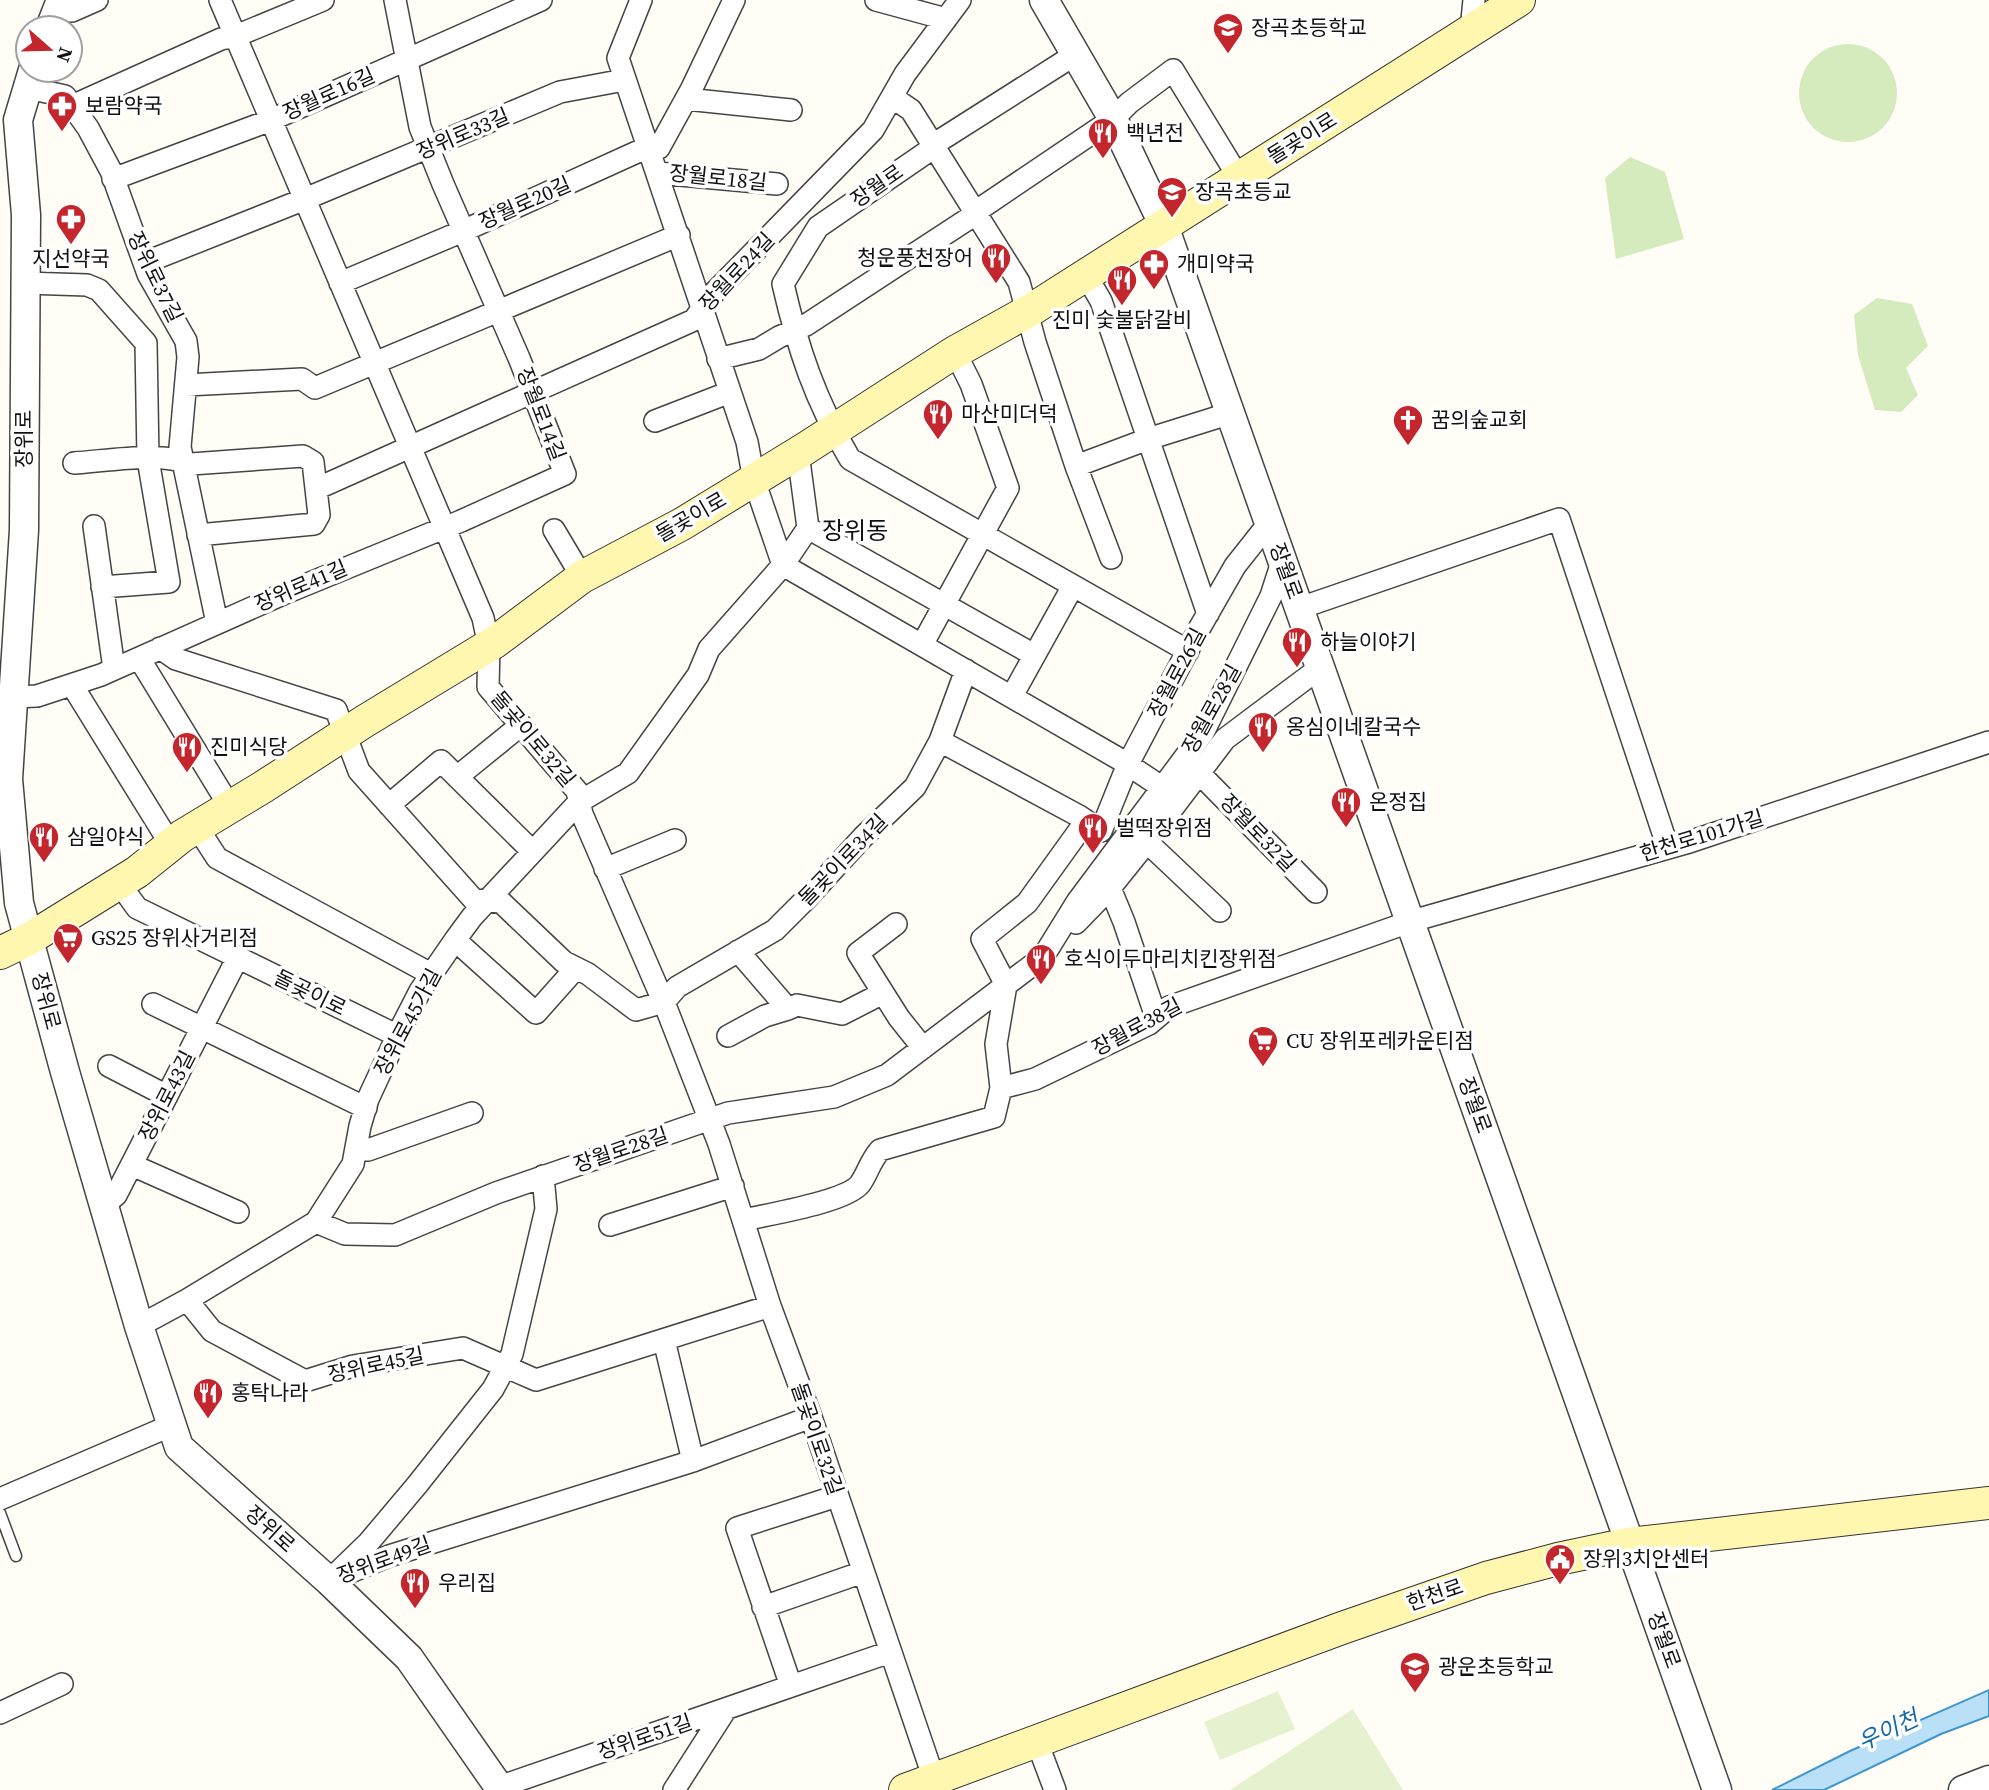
<svg xmlns="http://www.w3.org/2000/svg" width="1989" height="1790" viewBox="0 0 1989 1790" font-family="'Source Serif 4','Noto Sans KR',serif">
  <style>
    .green { fill: #d5ebbd }
    .pitch { fill: #e6f2cf }
    .water { fill: #b9e0f7; stroke: #3f96cf; stroke-width: 2 }
    .lines { fill: none; stroke-linecap: round; stroke-linejoin: round }
    .service-casing { stroke: #444; stroke-width: 13 }
    .minor-casing { stroke: #444; stroke-width: 24 }
    .tertiary-casing { stroke: #444; stroke-width: 31 }
    .secondary-casing { stroke: #333; stroke-width: 34 }
    .service { stroke: #fff; stroke-width: 10 }
    .minor { stroke: #fff; stroke-width: 21 }
    .tertiary { stroke: #fff; stroke-width: 28 }
    .secondary { stroke: #fff6b0; stroke-width: 32 }
    .labels { text-anchor: middle; stroke-width: 7; stroke-linejoin: round; paint-order: stroke }
    .poi-label { font-size: 21px; fill: #111; stroke: #fff; text-anchor: start }
    .street-label { font-size: 21px; fill: #111; stroke: #fff }
    .water-label { font-size: 23px; font-style: italic; fill: #1768a6; stroke: #fff }
    .quarter-label { font-size: 24px; fill: #111; stroke: #fff }
  </style>
  <rect width="100%" height="100%" fill="#fffdf5"/>
  <path class="green" d="M1799 93a49 49 0 1 1 98 0a49 49 0 1 1-98 0Z
    M1630 157 1665 172 1684 239 1616 259 1605 178Z
    M1877 298 1912 304 1928 346 1906 368 1918 395 1901 412 1875 410 1858 355 1854 315Z"/>
  <path class="pitch" d="M1278 1691 1295 1729 1220 1760 1204 1722Z
    M1353 1709 1403 1790H1230Z"/>
  <path class="water" d="M1989 1690V1716L1941 1734 1824 1790H1772L1850 1751Z"/>
  <g class="lines">
    <g class="service-casing">
      <path id="service" d="M0 1513 16 1556"/>
    </g>
    <g class="minor-casing">
      <path id="minor" d="M220 0 483 618 489 646 488 687 577 791 582 814 667 1010 719 1144 770 1306 811 1417 934 1779
        M641 0 618 58 747 442 754 480 783 565 1121 760 1163 788
        M876 0 946 19
        M57 9 72 11 97 0
        M1471 30 1474 0
        M1076 54 939 141 927 152 818 227 783 284C798 349 815 400 850 459L1188 651
        M28 88 65 96 88 128 111 171 148 274 186 341 188 357 180 447 217 623
        M892 97 911 110 1019 282 1035 342 1076 466 1111 558
        M686 99 791 110
        M72 106 221 39 236 36 323 0
        M658 173 777 184
        M113 179 271 120 541 0
        M144 263 305 199 560 92 624 80
        M1086 275 1101 301 1208 614
        M25 283 87 285 99 290 146 343 148 459 169 582 102 587
        M340 283 463 231 637 152 659 148 692 88 734 0
        M718 359 759 349 779 337 806 325 968 219 981 208 1113 119 1129 103 1173 70 1239 178
        M186 385 302 379 315 388 679 235
        M655 421 730 392
        M798 453 808 528 1034 655
        M74 463C107 461 161 451 191 464L303 456 313 462 319 515 314 524 198 535
        M1076 466 1148 439 1231 413
        M316 489 694 320 711 296 873 130 905 74 960 0
        M94 526 114 669
        M554 530 582 577
        M1300 608 1559 519 1668 848
        M922 645 1008 488 971 384 955 352
        M160 648 176 659 336 710 359 771 474 900 501 902 564 962 588 974 636 1010 664 1002 677 987 775 930 808 897 863 837 915 787 940 741 966 670
        M139 658 230 807
        M72 685 171 845
        M1012 696 1073 586
        M14 697 37 696 101 675 283 594 461 521 565 474 519 358 443 184 420 127 395 0
        M940 741 1079 816 1095 827
        M1200 774 1316 892
        M457 777 521 725
        M389 805 441 761 532 851
        M197 827 217 858 431 974
        M1101 831 1128 764 1199 629 1235 566 1269 523
        M1147 842 1220 911
        M605 869 675 840
        M119 883 137 908 398 1036
        M1110 888 1124 922 1156 1017
        M1076 923 1110 888 1147 842 1225 739 1321 667
        M896 924 858 953 899 1018 923 1048
        M455 940 536 1013 576 968
        M738 951 788 1009 797 1005 842 1014 883 993
        M153 1004 366 1108
        M728 1036 765 1016 788 1009
        M109 1066 167 1096
        M1001 1088 1035 1079 1149 1024 1169 1007 1412 921 1686 843 1989 742
        M356 1150H368L472 1113
        M132 1165 238 1212
        M104 1205 116 1195 238 957
        M744 1220C769 1214 846 1202 860 1184 868 1173 869 1163 880 1150L994 1117 1001 1088 996 1044 1006 985 982 939 1027 903 1086 821
        M316 1222 345 1234 395 1235 496 1193 728 1113 834 1097 887 1075 1043 957 1077 902 1203 733 1271 596 1282 562
        M610 1225 733 1186
        M187 1300 212 1331 305 1381 353 1366 463 1348 536 1380 770 1306
        M139 1326 187 1300 316 1222 353 1164 360 1126 368 1099 401 1028 420 991 455 940 472 917 579 802 628 773 698 675 709 649 783 565 808 528
        M664 1340 693 1461
        M0 1499 172 1425
        M337 1573 369 1542 417 1485 493 1389 512 1354 546 1209 543 1176
        M329 1581 389 1556 693 1461 811 1417
        M763 1607 863 1572
        M791 1686 737 1528 837 1496
        M0 1713 62 1684
        M1037 1742 1055 1790
        M499 1787 890 1652
        M674 1790 726 1709"/>
    </g>
    <g class="tertiary-casing">
      <path id="tertiary" d="M1044 0 1113 119 1164 226 1717 1790
        M50 28 61 0
        M33 70 18 120 26 215 24 530 8 779 19 903 65 1072 139 1326 179 1447 329 1581 409 1658 501 1790
        M1963 1790 1989 1780"/>
    </g>
    <g class="secondary-casing">
      <path id="secondary" d="M0 953 29 939 137 872 182 836 263 787 365 721 495 642 582 577 682 524 803 450 955 352 1034 308 1519 0
        M905 1790 1342 1628 1486 1578 1558 1559 1629 1544 1989 1503"/>
    </g>
    <use href="#service" class="service"/>
    <use href="#minor" class="minor"/>
    <use href="#tertiary" class="tertiary"/>
    <use href="#secondary" class="secondary"/>
  </g>
  <defs>
    <g id="school-pin" transform="scale(1.575)"><path d="M0 17L-7.5 6A9.5 9.5 0 1 1 7.5 6Z" fill="#c4262e" stroke="#fff"/><path d="M0-5L7-2L0 1L-7-2ZM-4 1L0 2.5L4 1V4Q0 6-4 4Z" fill="#fff"/></g>
    <g id="pharmacy-pin" transform="scale(1.575)"><path d="M0 17L-7.5 6A9.5 9.5 0 1 1 7.5 6Z" fill="#c4262e" stroke="#fff"/><path d="M-2-6h4v4h4v4h-4v4h-4v-4h-4v-4h4Z" fill="#fff"/></g>
    <g id="restaurant-pin" transform="scale(1.575)"><path d="M0 17L-7.5 6A9.5 9.5 0 1 1 7.5 6Z" fill="#c4262e" stroke="#fff"/><path d="M-5-6h1v4h1v-4h1v4h1v-4h1v5L-1.5 .5V6h-2V.5L-5-1ZM5-6V6H3V1.5H1.5Q1.5-4 5-6Z" fill="#fff"/></g>
    <g id="church-pin" transform="scale(1.575)"><path d="M0 17L-7.5 6A9.5 9.5 0 1 1 7.5 6Z" fill="#c4262e" stroke="#fff"/><path d="M-1.2-6h2.4v3.5h3.3v2.4h-3.3V6h-2.4V-.1h-3.3v-2.4h3.3Z" fill="#fff"/></g>
    <g id="supermarket-pin" transform="scale(1.575)"><path d="M0 17L-7.5 6A9.5 9.5 0 1 1 7.5 6Z" fill="#c4262e" stroke="#fff"/><path d="M-6-5.5h2.5l.6 2H6L4.5 2H-2.5L-4.4-4H-6ZM-1.5 3.2a1.3 1.3 0 1 0 .1 0ZM3 3.2a1.3 1.3 0 1 0 .1 0Z" fill="#fff"/></g>
    <g id="civic-pin" transform="scale(1.575)"><path d="M0 17L-7.5 6A9.5 9.5 0 1 1 7.5 6Z" fill="#c4262e" stroke="#fff"/><path d="M-.6-6.5H3V-4.5H.6V-3L4-1V1h2V6H-6V1h2V-1L-.6-3ZM-1.2 2.5V6h2.4V2.5Z" fill="#fff"/></g>
  </defs>
  <g fill-rule="evenodd">
    <use href="#school-pin" x="1228" y="28"/>
    <use href="#pharmacy-pin" x="62" y="106"/>
    <use href="#restaurant-pin" x="1103" y="133"/>
    <use href="#school-pin" x="1172" y="192"/>
    <use href="#pharmacy-pin" x="71" y="219"/>
    <use href="#restaurant-pin" x="996" y="258"/>
    <use href="#pharmacy-pin" x="1154" y="264"/>
    <use href="#restaurant-pin" x="1122" y="280"/>
    <use href="#restaurant-pin" x="938" y="414"/>
    <use href="#church-pin" x="1408" y="420"/>
    <use href="#restaurant-pin" x="1297" y="642"/>
    <use href="#restaurant-pin" x="1263" y="727"/>
    <use href="#restaurant-pin" x="187" y="747"/>
    <use href="#restaurant-pin" x="1346" y="802"/>
    <use href="#restaurant-pin" x="1093" y="828"/>
    <use href="#restaurant-pin" x="44" y="837"/>
    <use href="#supermarket-pin" x="68" y="938"/>
    <use href="#restaurant-pin" x="1041" y="959"/>
    <use href="#supermarket-pin" x="1263" y="1041"/>
    <use href="#restaurant-pin" x="208" y="1393"/>
    <use href="#civic-pin" x="1560" y="1559"/>
    <use href="#restaurant-pin" x="415" y="1583"/>
    <use href="#school-pin" x="1415" y="1667"/>
  </g>
  <g class="labels">
    <g class="poi-label">
      <text x="1251" y="35">장곡초등학교</text>
      <text x="85" y="113">보람약국</text>
      <text x="1126" y="140">백년전</text>
      <text x="1195" y="199">장곡초등교</text>
      <text x="973" y="265" text-anchor="end">청운풍천장어</text>
      <text x="71" y="266" text-anchor="middle">지선약국</text>
      <text x="1177" y="271">개미약국</text>
      <text x="1122" y="327" text-anchor="middle">진미 숯불닭갈비</text>
      <text x="961" y="421">마산미더덕</text>
      <text x="1431" y="427">꿈의숲교회</text>
      <text x="1320" y="649">하늘이야기</text>
      <text x="1286" y="734">옹심이네칼국수</text>
      <text x="210" y="754">진미식당</text>
      <text x="1369" y="809">온정집</text>
      <text x="1116" y="835">벌떡장위점</text>
      <text x="67" y="844">삼일야식</text>
      <text x="91" y="945">GS25 장위사거리점</text>
      <text x="1064" y="966">호식이두마리치킨장위점</text>
      <text x="1286" y="1048">CU 장위포레카운티점</text>
      <text x="231" y="1400">홍탁나라</text>
      <text x="1583" y="1566">장위3치안센터</text>
      <text x="438" y="1590">우리집</text>
      <text x="1438" y="1674">광운초등학교</text>
    </g>
    <g class="street-label">
      <text transform="translate(329 94) rotate(-24)" y="7">장월로16길</text>
      <text transform="translate(463 134) rotate(-23)" y="7">장위로33길</text>
      <text transform="translate(1302 138) rotate(-32)" y="7">돌곶이로</text>
      <text transform="translate(718 178) rotate(6)" y="7">장월로18길</text>
      <text transform="translate(877 186) rotate(-35)" y="7">장월로</text>
      <text transform="translate(525 203) rotate(-24)" y="7">장월로20길</text>
      <text transform="translate(737 272) rotate(-47)" y="7">장월로24길</text>
      <text transform="translate(155 277) rotate(64)" y="7">장위로37길</text>
      <text transform="translate(541 414) rotate(69)" y="7">장월로14길</text>
      <text transform="translate(24 439) rotate(-90)" y="7">장위로</text>
      <text transform="translate(691 517) rotate(-30)" y="7">돌곶이로</text>
      <text transform="translate(1286 571) rotate(70)" y="7">장월로</text>
      <text transform="translate(301 586) rotate(-23)" y="7">장위로41길</text>
      <text transform="translate(1177 673) rotate(-62)" y="7">장월로26길</text>
      <text transform="translate(1212 709) rotate(-61)" y="7">장월로28길</text>
      <text transform="translate(533 739) rotate(50)" y="7">돌곶이로32길</text>
      <text transform="translate(1258 833) rotate(46)" y="7">장월로32길</text>
      <text transform="translate(1702 836) rotate(-17)" y="7">한천로101가길</text>
      <text transform="translate(843 860) rotate(-46)" y="7">돌곶이로34길</text>
      <text transform="translate(310 993) rotate(26)" y="7">돌곶이로</text>
      <text transform="translate(46 1001) rotate(75)" y="7">장위로</text>
      <text transform="translate(408 1022) rotate(-62)" y="7">장위로45가길</text>
      <text transform="translate(1137 1027) rotate(-28)" y="7">장월로38길</text>
      <text transform="translate(167 1096) rotate(-63)" y="7">장위로43길</text>
      <text transform="translate(1475 1105) rotate(70)" y="7">장월로</text>
      <text transform="translate(621 1150) rotate(-19)" y="7">장월로28길</text>
      <text transform="translate(376 1365) rotate(-12)" y="7">장위로45길</text>
      <text transform="translate(817 1439) rotate(71)" y="7">돌곶이로32길</text>
      <text transform="translate(270 1529) rotate(42)" y="7">장위로</text>
      <text transform="translate(384 1560) rotate(-20)" y="7">장위로49길</text>
      <text transform="translate(1435 1595) rotate(-19)" y="7">한천로</text>
      <text transform="translate(1664 1640) rotate(70)" y="7">장월로</text>
      <text transform="translate(645 1737) rotate(-19)" y="7">장위로51길</text>
    </g>
    <g class="water-label">
      <text transform="translate(1888 1730) rotate(-25)" y="8">우이천</text>
    </g>
    <g class="quarter-label">
      <text x="855" y="539">장위동</text>
    </g>
  </g>
  <g transform="translate(49 49) rotate(110)"><circle r="33" fill="#ffffff" stroke="#a0a0a0" stroke-width="2"/>
  <path d="M0-5L12 26L0 18L-12 26Z" fill="#c4262e"/>
  <text y="-10" font-size="19" font-weight="bold" text-anchor="middle" fill="#111111">N</text>
  </g>
</svg>
